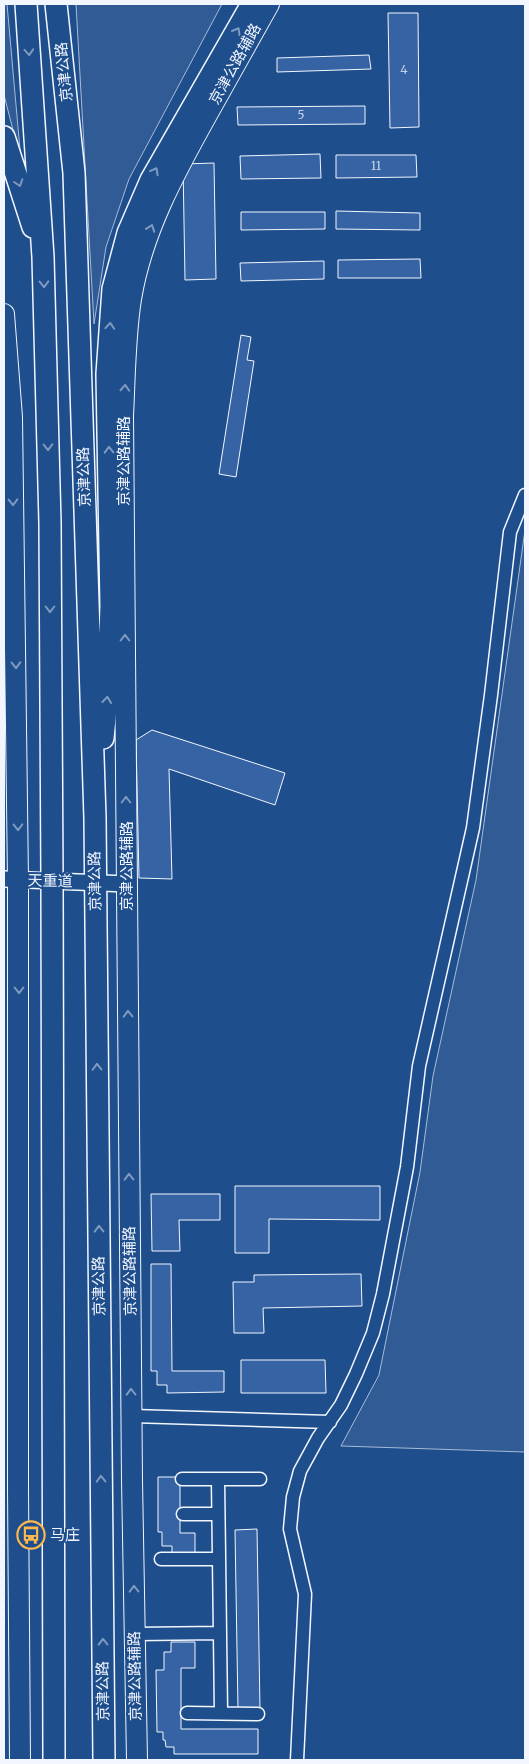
<svg xmlns="http://www.w3.org/2000/svg" width="529" height="1764" viewBox="0 0 529 1764" font-family="Merriweather,'Noto Sans SC',serif">
  <style>
    .built { fill: #305b95; stroke: #a8bbd7 }
    .building { fill: #3563a3; stroke: #f2f6ff }
    .lines { fill: none; stroke-linecap: round; stroke-linejoin: round }
    .minor-casing { stroke: #f2f6ff; stroke-width: 15 }
    .tertiary-casing { stroke: #f2f6ff; stroke-width: 18 }
    .primary-casing { stroke: #f2f6ff; stroke-width: 22 }
    .trunk-casing { stroke: #f2f6ff; stroke-width: 24 }
    .minor { stroke: #1f4e8c; stroke-width: 12 }
    .tertiary { stroke: #1f4e8c; stroke-width: 15 }
    .primary { stroke: #1f4e8c; stroke-width: 20 }
    .trunk { stroke: #1f4e8c; stroke-width: 21 }
    .oneway { stroke: #7e9ac0 }
    .labels { text-anchor: middle; stroke-width: 4; stroke-linejoin: round; paint-order: stroke }
    .number-label { font-size: 12px; fill: #c3d1e8 }
    .street-label { font-size: 15px; fill: #f2f6ff; stroke: #1f4e8c }
    .poi-label { font-size: 15px; fill: #f2f6ff; stroke: #1f4e8c; text-anchor: start }
  </style>
  <rect width="100%" height="100%" fill="#1f4e8c"/>
  <path class="built" d="M4 4H7L21 161 4 95Z
    M76 4H222L129 179 106 247 94 324Z
    M525 530V1452L341 1446 379 1375 420 1172 433 1076 476 880Z"/>
  <path class="building" d="M388 13H418L419 127 390 128Z
    M369 55 371 69 277 72V58Z
    M365 106V124L238 125 237 107Z
    M320 154 321 178 241 179 240 156Z
    M336 155H416L417 177 336 178Z
    M214 163 216 279 185 280 183 164Z
    M336 211 420 213V230L336 229Z
    M241 212H325V229L241 230Z
    M420 259 421 278H338V260Z
    M324 261V279L241 281 240 263Z
    M241 335 251 337 247 360 254 361 236 477 219 474Z
    M152 730 285 773 275 805 169 769 172 879 139 878 136 740Z
    M235 1186H380V1220L269 1219V1253H235Z
    M151 1194H220V1220H179L180 1251H152Z
    M151 1264H171L172 1371H224V1392L167 1393V1385H157V1371H151Z
    M361 1274 362 1306 263 1308 264 1333H234L233 1282H254V1275Z
    M241 1360H325L326 1393H241Z
    M158 1477H180V1533H195V1553H172V1546H162V1532H158Z
    M257 1529 260 1710H238L235 1530Z
    M171 1642H195V1668H181V1729H258V1754H174V1747H166L165 1740H163V1732H157L156 1670H164V1652H171Z"/>
  <g class="lines">
    <g class="minor-casing">
      <path id="minor" d="M132 1416 330 1422
        M182 1479H260
        M218 1479 221 1713
        M183 1514H218
        M161 1559H218
        M135 1634 220 1633
        M187 1713 258 1714
        M297 1760 305 1594 290 1529 293 1497 300 1471 318 1438 341 1405 356 1374 373 1333 383 1294 407 1167 419 1066 473 828 491 695 510 532 525 495"/>
    </g>
    <g class="tertiary-casing">
      <path id="tertiary" d="M4 879 127 884"/>
    </g>
    <g class="primary-casing">
      <path id="primary" d="M4 314 12 417 18 880V1490L20 1760
        M137 1760 132 1480 123 416C125 378 125 337 131 299 142 232 175 172 208 113 228 77 249 40 269 4"/>
    </g>
    <g class="trunk-casing">
      <path id="trunk" d="M26 4 43 257 50 523 52 880 54 1760
        M56 4 74 173 95 818 104 1760
        M4 137 33 227
        M103 738 108 688 111 606 107 374 113 289 128 233 151 180 252 4"/>
    </g>
    <use href="#minor" class="minor"/>
    <use href="#tertiary" class="tertiary"/>
    <use href="#primary" class="primary"/>
    <use href="#trunk" class="trunk"/>
  </g>
  <defs><path id="oneway-chevron" d="M-2-3.5L2.5 0L-2 3.5" fill="none" stroke-width="1.6" stroke-linecap="round" stroke-linejoin="round" transform="scale(1.25)"/></defs>
  <g class="oneway">
    <use href="#oneway-chevron" transform="translate(237 31) rotate(-60)"/>
    <use href="#oneway-chevron" transform="translate(29 52) rotate(86)"/>
    <use href="#oneway-chevron" transform="translate(155 171) rotate(-61)"/>
    <use href="#oneway-chevron" transform="translate(19 183) rotate(72)"/>
    <use href="#oneway-chevron" transform="translate(151 228) rotate(-70)"/>
    <use href="#oneway-chevron" transform="translate(44 284) rotate(89)"/>
    <use href="#oneway-chevron" transform="translate(110 326) rotate(-86)"/>
    <use href="#oneway-chevron" transform="translate(125 388) rotate(-87)"/>
    <use href="#oneway-chevron" transform="translate(48 447) rotate(89)"/>
    <use href="#oneway-chevron" transform="translate(109 450) rotate(-91)"/>
    <use href="#oneway-chevron" transform="translate(13 502) rotate(89)"/>
    <use href="#oneway-chevron" transform="translate(50 609) rotate(90)"/>
    <use href="#oneway-chevron" transform="translate(125 638) rotate(-90)"/>
    <use href="#oneway-chevron" transform="translate(16 665) rotate(89)"/>
    <use href="#oneway-chevron" transform="translate(107 700) rotate(-84)"/>
    <use href="#oneway-chevron" transform="translate(126 800) rotate(-90)"/>
    <use href="#oneway-chevron" transform="translate(18 827) rotate(89)"/>
    <use href="#oneway-chevron" transform="translate(19 990) rotate(90)"/>
    <use href="#oneway-chevron" transform="translate(128 1014) rotate(-91)"/>
    <use href="#oneway-chevron" transform="translate(97 1067) rotate(-91)"/>
    <use href="#oneway-chevron" transform="translate(129 1177) rotate(-91)"/>
    <use href="#oneway-chevron" transform="translate(99 1229) rotate(-91)"/>
    <use href="#oneway-chevron" transform="translate(131 1392) rotate(-91)"/>
    <use href="#oneway-chevron" transform="translate(101 1479) rotate(-91)"/>
    <use href="#oneway-chevron" transform="translate(134 1589) rotate(-91)"/>
    <use href="#oneway-chevron" transform="translate(103 1642) rotate(-91)"/>
  </g>
  <defs>
    <g id="bus-ring" transform="scale(1.4375)"><circle r="9.5" fill="#1f4e8c" stroke="#ffb74d" stroke-width="1.5"/><path d="M-5-6H5V4H4V6H2V4H-2V6H-4V4H-5ZM-3.5-4V0h7V-4ZM-3.5 1.2v1.5H-2V1.2ZM2 1.2v1.5H3.5V1.2Z" fill="#ffb74d"/></g>
  </defs>
  <g fill-rule="evenodd">
    <use href="#bus-ring" x="31" y="1535"/>
  </g>
  <g class="labels">
    <g class="number-label">
      <text x="404" y="74">4</text>
      <text x="301" y="119">5</text>
      <text x="376" y="170">11</text>
    </g>
    <g class="street-label">
      <text transform="translate(235 64) rotate(-61)" y="5">京津公路辅路</text>
      <text transform="translate(64 72) rotate(-96)" y="5">京津公路</text>
      <text transform="translate(124 461) rotate(-90)" y="5">京津公路辅路</text>
      <text transform="translate(84 477) rotate(-92)" y="5">京津公路</text>
      <text transform="translate(127 866) rotate(-90)" y="5">京津公路辅路</text>
      <text transform="translate(50 881) rotate(1)" y="5">天重道</text>
      <text transform="translate(95 881) rotate(-91)" y="5">京津公路</text>
      <text transform="translate(130 1271) rotate(-91)" y="5">京津公路辅路</text>
      <text transform="translate(99 1286) rotate(-91)" y="5">京津公路</text>
      <text transform="translate(135 1676) rotate(-91)" y="5">京津公路辅路</text>
      <text transform="translate(103 1691) rotate(-91)" y="5">京津公路</text>
    </g>
    <g class="poi-label">
      <text x="50" y="1540">马庄</text>
    </g>
  </g>
  <rect width="529" height="1764" fill="none" stroke="#f2f6ff" stroke-width="10"/>
</svg>
